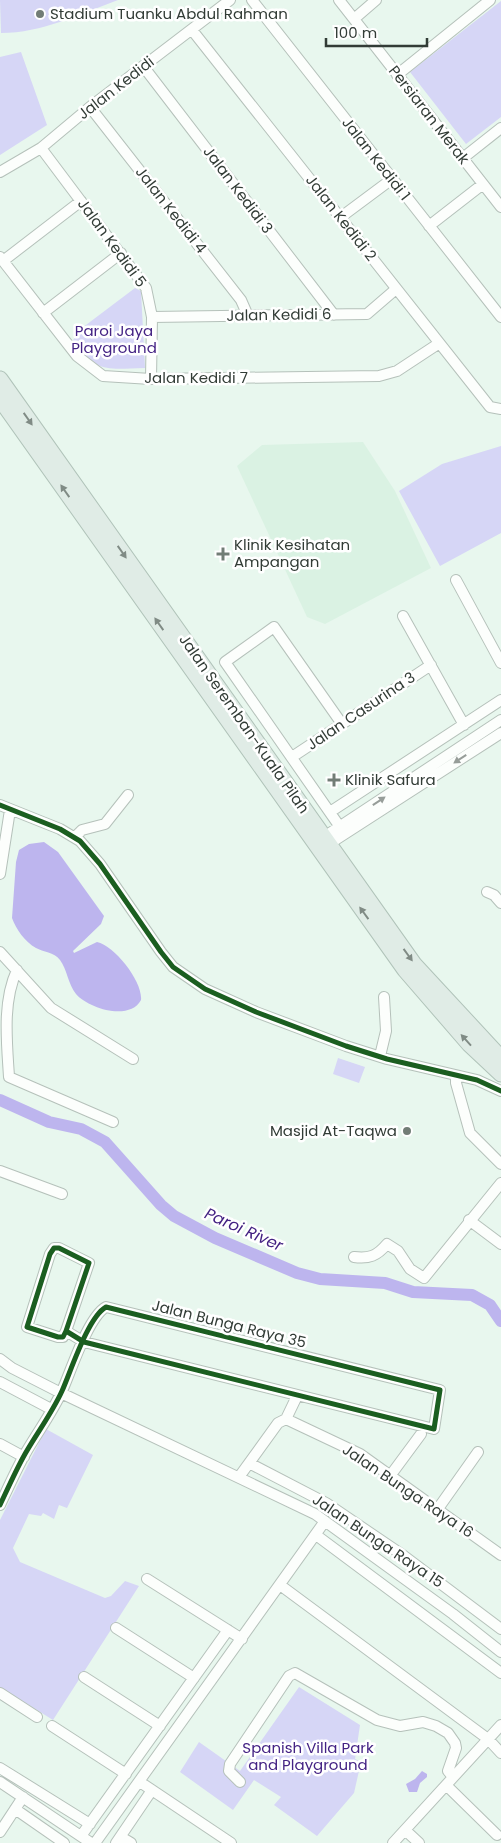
<svg xmlns="http://www.w3.org/2000/svg" width="501" height="1843" viewBox="0 0 501 1843" font-family="Poppins,sans-serif">
  <style>
    .built { fill: #daf2e3 }
    .green { fill: #d6d6f6 }
    .water { fill: #bdb5ee }
    .lines { fill: none; stroke-linecap: round; stroke-linejoin: round }
    .river { stroke: #bdb5ee; stroke-width: 12 }
    .minor-casing { stroke: #b5c1ba; stroke-width: 12 }
    .highway-casing { stroke: #b0c3b9; stroke-width: 17 }
    .minor { stroke: #fcfefc; stroke-width: 10 }
    .highway { stroke: #e0ece6; stroke-width: 15 }
    .cycleway-casing { stroke: #fff; stroke-width: 8 }
    .cycleway { stroke: #1b5e20; stroke-width: 5 }
    .oneway { fill: #808b85 }
    .oneway2 { fill: #979d99 }
    .poi-dot { fill: #727d76; stroke: #fff; stroke-width: 2 }
    .labels { text-anchor: middle; stroke-width: 5; stroke-linejoin: round; paint-order: stroke }
    .poi-label { font-size: 15px; fill: #323c36; stroke: #fff; text-anchor: start }
    .street-label { font-size: 15px; fill: #323c36; stroke: #fff }
    .park-label { font-size: 15px; fill: #442384; stroke: #fff }
    .water-label { font-size: 16px; font-style: italic; fill: #432182; stroke: #fff }
  </style>
  <rect width="100%" height="100%" fill="#e8f7ee"/>
  <path class="built" d="M363 442 395 491 431 568 325 624 307 617 237 466 262 445Z"/>
  <path class="green" d="M0 0H118C80 14 42 33 1 33Z
    M501 1V117L466 144 410 72Z
    M21 52 47 125 0 155V57Z
    M135 288 141 291 145 368C105 369 100 373 71 343L82 328Z
    M501 446V533L440 566 399 491 442 464Z
    M338 1058 365 1067 359 1083 333 1074Z
    M46 1429 93 1455 67 1508 59 1505 54 1519 43 1513 41 1516 29 1514 13 1548 20 1562 105 1598 111 1596 125 1581 139 1586 53 1720 0 1687V1520Z
    M299 1687 360 1725 355 1759 361 1762 354 1793 317 1836 274 1805 281 1797 254 1780 233 1810 180 1772 199 1742 240 1771Z"/>
  <path class="water" d="M44 842 58 852 104 916 101 924 73 951 74 953 97 942C115 946 143 982 141 1000 130 1021 89 1009 76 994 68 984 67 969 60 960 54 952 43 952 36 948 25 942 16 929 12 918L16 862 19 850 29 844Z
    M422 1771 427 1774V1777L420 1783 417 1792H409L406 1784 415 1779Z"/>
  <g class="lines">
    <path class="river" d="M0 1100 49 1122 81 1129 105 1142 161 1205 174 1216 215 1238 297 1273 320 1279 385 1283 413 1292 472 1295 490 1305 501 1321"/>
    <g class="minor-casing">
      <path id="minor" d="M252 0 501 317
        M339 0 501 207
        M354 19 376 0
        M192 30 490 407 501 409
        M143 66 334 315
        M397 75 490 0
        M90 107 241 300 248 316
        M41 148 146 288 152 317 151 379
        M463 158 501 128
        M0 172 41 148 90 107 230 0
        M341 217 392 179
        M429 226 483 184
        M0 257 77 356 103 376 151 379 379 376 397 371 438 344
        M3 261 81 201
        M43 313 121 253
        M152 317 367 314 396 289
        M456 580 501 663
        M403 616 464 725
        M292 757 431 665
        M0 805 60 829 80 841 100 864 161 952 173 967 205 989 256 1012 346 1046 387 1059 477 1080 501 1091
        M330 812 501 700
        M340 827 225 662 274 627 342 724
        M75 837 82 830 105 824 128 795
        M324 837 501 720
        M329 844 501 733
        M0 874 10 810
        M487 892 494 895 501 903
        M0 952 51 1008 133 1059
        M17 970C2 1002 7 1043 9 1077L113 1122
        M380 1056 386 1031 384 997
        M456 1076V1083L470 1133 501 1164
        M0 1171 62 1194
        M469 1220 501 1244
        M354 1257C369 1259 377 1256 387 1244L398 1251 410 1269 424 1278 501 1183
        M0 1359 12 1368 61 1393 315 1514 453 1614 501 1652
        M0 1382 51 1409
        M286 1419 360 1454 501 1555
        M0 1444 24 1457
        M249 1463 326 1503 404 1556 501 1629
        M390 1476 421 1434
        M239 1477 278 1423 286 1419 297 1396
        M0 1505C8 1488 16 1470 25 1454 37 1433 52 1413 62 1391 71 1371 88 1317 106 1307L440 1390 434 1429 84 1342 66 1331 89 1263 59 1248H54L50 1254 27 1327 58 1337H63L66 1331
        M437 1510 478 1452
        M316 1535 501 1673
        M147 1579 242 1639
        M280 1585 488 1739 501 1753
        M116 1628 194 1678
        M84 1677 160 1726
        M0 1693 37 1717
        M52 1726 126 1774
        M0 1768 90 1824
        M0 1782 91 1843
        M140 1782 231 1843
        M240 1782 229 1771 230 1764 289 1676 295 1673 377 1720 400 1726 423 1722 436 1726 448 1733 455 1743 456 1748 448 1771 453 1777
        M446 1785 497 1835
        M15 1809 64 1843
        M405 1830 419 1843
        M0 1832 23 1797
        M81 1836 228 1630
        M121 1837 131 1843
        M95 1843 325 1521
        M116 1843 152 1790
        M393 1843 501 1725"/>
    </g>
    <g class="highway-casing">
      <path id="highway" d="M0 379 414 964 501 1058
        M0 399 405 970 469 1044 501 1074"/>
    </g>
    <use href="#minor" class="minor"/>
    <use href="#highway" class="highway"/>
    <g class="cycleway-casing">
      <path id="cycleway" d="M0 805 60 829 80 841 100 864 161 952 173 967 205 989 256 1012 346 1046 387 1059 477 1080 501 1091
        M0 1505C8 1488 16 1470 25 1454 37 1433 52 1413 62 1391 71 1371 88 1317 106 1307L440 1390 434 1429 84 1342 66 1331 89 1263 59 1248H54L50 1254 27 1327 58 1337H63L66 1331"/>
    </g>
    <use href="#cycleway" class="cycleway"/>
  </g>
  <defs><path id="oneway-solid" d="M-6-.8H1V-3.2L6.5 0L1 3.2V.8H-6Z" transform="scale(1.25)"/></defs>
  <g class="oneway">
    <use href="#oneway-solid" transform="translate(28 419) rotate(55)"/>
    <use href="#oneway-solid" transform="translate(65 491) rotate(-125)"/>
    <use href="#oneway-solid" transform="translate(122 552) rotate(55)"/>
    <use href="#oneway-solid" transform="translate(159 624) rotate(-125)"/>
    <use href="#oneway-solid" transform="translate(364 913) rotate(-126)"/>
    <use href="#oneway-solid" transform="translate(408 955) rotate(54)"/>
    <use href="#oneway-solid" transform="translate(466 1040) rotate(-132)"/>
  </g>
  <g class="oneway2">
    <use href="#oneway-solid" transform="translate(460 759) rotate(147)"/>
    <use href="#oneway-solid" transform="translate(379 801) rotate(-34)"/>
  </g>
  <g class="poi-dot">
    <circle cx="40" cy="14" r="5"/>
    <path d="M220.5 546.5h5v5h5v5h-5v5h-5v-5h-5v-5h5z"/>
    <path d="M331.5 772.5h5v5h5v5h-5v5h-5v-5h-5v-5h5z"/>
    <circle cx="407" cy="1131" r="5"/>
  </g>
  <g class="labels">
    <g class="poi-label">
      <text x="50" y="19">Stadium Tuanku Abdul Rahman</text>
      <text x="234" y="550">Klinik Kesihatan<tspan x="234" dy="17">Ampangan</tspan></text>
      <text x="345" y="785">Klinik Safura</text>
      <text x="397" y="1136" text-anchor="end">Masjid At-Taqwa</text>
    </g>
    <g class="street-label">
      <text transform="translate(116 88) rotate(-38)" y="5">Jalan Kedidi</text>
      <text transform="translate(429 115) rotate(52)" y="5">Persiaran Merak</text>
      <text transform="translate(376 159) rotate(52)" y="5">Jalan Kedidi 1</text>
      <text transform="translate(238 190) rotate(53)" y="5">Jalan Kedidi 3</text>
      <text transform="translate(171 210) rotate(52)" y="5">Jalan Kedidi 4</text>
      <text transform="translate(341 218) rotate(52)" y="5">Jalan Kedidi 2</text>
      <text transform="translate(112 243) rotate(54)" y="5">Jalan Kedidi 5</text>
      <text transform="translate(279 315) rotate(-1)" y="5">Jalan Kedidi 6</text>
      <text x="196" y="383">Jalan Kedidi 7</text>
      <text transform="translate(361 711) rotate(-34)" y="5">Jalan Casurina 3</text>
      <text transform="translate(244 724) rotate(55)" y="5">Jalan Seremban-Kuala Pilah</text>
      <text transform="translate(229 1324) rotate(14)" y="5">Jalan Bunga Raya 35</text>
      <text transform="translate(408 1491) rotate(34)" y="5">Jalan Bunga Raya 16</text>
      <text transform="translate(378 1541) rotate(34)" y="5">Jalan Bunga Raya 15</text>
    </g>
    <g class="park-label">
      <text x="114" y="336">Paroi Jaya<tspan x="114" dy="17">Playground</tspan></text>
      <text x="308" y="1753">Spanish Villa Park<tspan x="308" dy="17">and Playground</tspan></text>
    </g>
    <g class="water-label">
      <text transform="translate(244 1229) rotate(24)" y="6">Paroi River</text>
    </g>
  </g>
  <path d="M326 38v8h101v-8" fill="none" stroke="#323c36" stroke-width="2.5"/>
  <text x="334" y="38" font-size="15" fill="#323c36" stroke="#ffffff" stroke-width="4" paint-order="stroke">100 m</text>
</svg>
